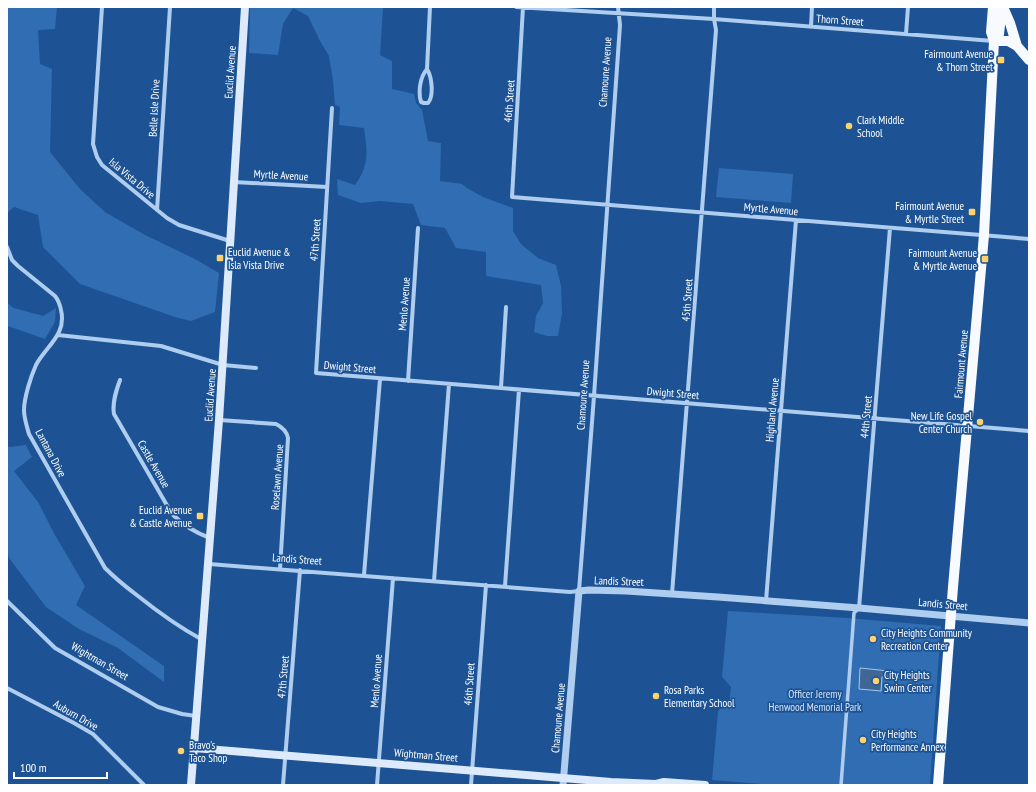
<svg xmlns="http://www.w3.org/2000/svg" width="1036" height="792" viewBox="0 0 1036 792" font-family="'PT Sans Narrow',sans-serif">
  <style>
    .green { fill: #306db2 }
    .water { fill: #3f6694; stroke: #a2c8f1 }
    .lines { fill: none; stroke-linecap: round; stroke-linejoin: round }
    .pedestrian { stroke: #afcdef; stroke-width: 3.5 }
    .minor { stroke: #afcdef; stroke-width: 4 }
    .tertiary { stroke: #afcdef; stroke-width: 7 }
    .secondary { stroke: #dceafb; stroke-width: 8 }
    .primary { stroke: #f7faff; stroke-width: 10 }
    .poi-dot { fill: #fed26d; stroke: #1d5394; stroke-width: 1.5 }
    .labels { text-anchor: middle; stroke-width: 3.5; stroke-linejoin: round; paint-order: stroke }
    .street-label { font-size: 11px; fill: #fff; stroke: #1d5394 }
    .poi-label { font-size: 11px; fill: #fff; stroke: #1d5394; text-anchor: start }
    .park-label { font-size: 11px; fill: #d5e7fa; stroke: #1d5394 }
  </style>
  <rect width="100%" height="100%" fill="#1d5394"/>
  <path class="green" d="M7 7H57L55 29 38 30 40 64 52 69 50 152 80 189 105 212 145 235 193 258 219 273 215 312 191 321 175 317 80 284 43 247 38 215 14 207 7 213Z
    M250 7 383 8 380 55 392 61V89L414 94 416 103 422 110 428 141 441 143 440 181 462 184 467 188 483 197 513 208V231L521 244 538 258 556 265 561 286 562 313 558 336H547L534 332 536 316 543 303 541 285 486 276V252L456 248 445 228 421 225 413 204 380 201 361 203 338 195 337 179 355 185C370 164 367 152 364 128L339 125 340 107 335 105 333 81 329 56 320 41 308 16 293 8 283 24 278 55 249 53Z
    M719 168 793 174 791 203 716 197Z
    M7 303 14 308 43 316 56 308 55 322 45 339 8 326 7 328Z
    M7 445 9 447 26 445 32 457 14 471 38 502 55 535 85 586 76 605 164 666V682L118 648 79 629 46 607 9 558 7 551Z
    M728 611 847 618 941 626 930 785H773L712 780 718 712 722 706H729L731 687 722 677Z"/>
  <path class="water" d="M860 668 889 671 888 677H882L881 691 859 689Z"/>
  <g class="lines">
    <path class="pedestrian" d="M841 785 854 613 858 609"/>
    <path class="minor" d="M102 7 93 144 97 157 102 165 167 218 179 225 230 241
      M516 7 714 19 993 41
      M523 7 512 197 1029 239
      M811 27 812 7
      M906 34 908 7
      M427 69C420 77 418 92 421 102L424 103H428C434 96 432 77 427 69L430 7
      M332 108 316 373 1029 431
      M234 182 327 187
      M157 210 170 7
      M7 247 12 260 18 266 55 296C59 301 60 305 61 310 67 335 46 346 36 365 31 376 24 398 24 410 24 418 27 427 29 434L105 568C115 578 126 587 138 596 158 612 179 627 201 639
      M58 335 161 346 223 365 256 368
      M120 380C116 391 112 403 114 414L172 514C182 524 196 533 210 538
      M408 381 418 228
      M501 388 506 307
      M219 420 276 424C282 427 287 432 288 438L280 569
      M209 564 570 592 579 591 594 396 620 25 618 7
      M364 575 380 379
      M434 581 449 384
      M505 586 519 390
      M672 594 716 30 714 19V7
      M7 601 55 648 158 707 182 714 196 716
      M766 601 796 220
      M859 608 890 228
      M7 688 74 723 93 734 144 785
      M283 785 300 570
      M377 785 393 578
      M471 785 486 585"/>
    <path class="tertiary" d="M563 785 579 591 589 590 626 591 718 597 859 608 1029 623"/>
    <path class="secondary" d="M194 748 611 782 656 784 664 782 705 785
      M191 785 219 420 245 7"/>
    <path class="primary" d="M1003 7 1010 23 1017 46 1029 60
      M994 41 999 34 1002 7
      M994 41H1008L1017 46
      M938 785 953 587 984 235 994 41 991 32 993 7"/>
  </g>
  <g class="poi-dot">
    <rect x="997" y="56" width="8" height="8" rx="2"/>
    <circle cx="849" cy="126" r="4"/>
    <rect x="968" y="208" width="8" height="8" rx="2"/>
    <rect x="216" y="254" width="8" height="8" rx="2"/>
    <rect x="981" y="255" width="8" height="8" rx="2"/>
    <circle cx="980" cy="422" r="4"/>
    <rect x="196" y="512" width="8" height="8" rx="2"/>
    <circle cx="873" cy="639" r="4"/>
    <circle cx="876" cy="681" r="4"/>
    <circle cx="656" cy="696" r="4"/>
    <circle cx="863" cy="740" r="4"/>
    <circle cx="181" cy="751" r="4"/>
  </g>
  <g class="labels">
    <g class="street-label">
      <text transform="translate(840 20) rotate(4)" y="4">Thorn Street</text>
      <text transform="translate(230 72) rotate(-86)" y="4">Euclid Avenue</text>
      <text transform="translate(605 72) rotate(-86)" y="4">Chamoune Avenue</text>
      <text transform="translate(509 101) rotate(-86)" y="4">46th Street</text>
      <text transform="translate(154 108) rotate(-87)" y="4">Belle Isle Drive</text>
      <text transform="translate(281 175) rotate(3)" y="4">Myrtle Avenue</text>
      <text transform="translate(132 178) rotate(40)" y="4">Isla Vista Drive</text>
      <text transform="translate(771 209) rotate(5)" y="4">Myrtle Avenue</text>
      <text transform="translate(315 240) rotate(-86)" y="4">47th Street</text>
      <text transform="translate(687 300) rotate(-86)" y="4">45th Street</text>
      <text transform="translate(404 304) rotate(-86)" y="4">Menlo Avenue</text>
      <text transform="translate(961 364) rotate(-85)" y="4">Fairmount Avenue</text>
      <text transform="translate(350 367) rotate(5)" y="4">Dwight Street</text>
      <text transform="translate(673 393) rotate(5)" y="4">Dwight Street</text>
      <text transform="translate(210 395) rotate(-86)" y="4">Euclid Avenue</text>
      <text transform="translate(583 395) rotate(-86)" y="4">Chamoune Avenue</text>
      <text transform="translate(772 410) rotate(-85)" y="4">Highland Avenue</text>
      <text transform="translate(866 417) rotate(-85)" y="4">44th Street</text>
      <text transform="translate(51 453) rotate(62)" y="4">Lantana Drive</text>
      <text transform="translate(154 464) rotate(60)" y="4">Castle Avenue</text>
      <text transform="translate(277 477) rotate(-86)" y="4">Roselawn Avenue</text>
      <text transform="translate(297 559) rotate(4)" y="4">Landis Street</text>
      <text transform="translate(619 581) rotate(2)" y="4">Landis Street</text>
      <text transform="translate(943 604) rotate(5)" y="4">Landis Street</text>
      <text transform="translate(100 661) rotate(30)" y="4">Wightman Street</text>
      <text transform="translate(283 677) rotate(-85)" y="4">47th Street</text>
      <text transform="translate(376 681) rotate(-86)" y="4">Menlo Avenue</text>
      <text transform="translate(469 684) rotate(-86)" y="4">46th Street</text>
      <text transform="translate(76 715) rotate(30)" y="4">Auburn Drive</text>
      <text transform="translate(558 718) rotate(-85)" y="4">Chamoune Avenue</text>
      <text transform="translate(426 755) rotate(5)" y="4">Wightman Street</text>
    </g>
    <g class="poi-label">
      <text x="993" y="58" text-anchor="end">Fairmount Avenue<tspan x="993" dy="13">&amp; Thorn Street</tspan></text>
      <text x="857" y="124">Clark Middle<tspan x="857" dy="13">School</tspan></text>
      <text x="964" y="210" text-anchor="end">Fairmount Avenue<tspan x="964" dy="13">&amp; Myrtle Street</tspan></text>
      <text x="228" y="256">Euclid Avenue &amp;<tspan x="228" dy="13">Isla Vista Drive</tspan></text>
      <text x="977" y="257" text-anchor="end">Fairmount Avenue<tspan x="977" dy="13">&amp; Myrtle Avenue</tspan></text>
      <text x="972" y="420" text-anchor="end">New Life Gospel<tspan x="972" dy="13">Center Church</tspan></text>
      <text x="192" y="514" text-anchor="end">Euclid Avenue<tspan x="192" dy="13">&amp; Castle Avenue</tspan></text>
      <text x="881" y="637">City Heights Community<tspan x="881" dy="13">Recreation Center</tspan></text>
      <text x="884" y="679">City Heights<tspan x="884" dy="13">Swim Center</tspan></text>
      <text x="664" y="694">Rosa Parks<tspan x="664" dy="13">Elementary School</tspan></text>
      <text x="871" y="738">City Heights<tspan x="871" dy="13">Performance Annex</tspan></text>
      <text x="189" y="749">Bravo's<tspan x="189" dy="13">Taco Shop</tspan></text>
    </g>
    <g class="park-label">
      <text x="815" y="698">Officer Jeremy<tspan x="815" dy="13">Henwood Memorial Park</tspan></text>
    </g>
  </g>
  <rect width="1036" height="792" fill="none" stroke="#ffffff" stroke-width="16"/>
  <path d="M14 772v6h93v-6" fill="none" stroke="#ffffff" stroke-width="2"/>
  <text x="20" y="772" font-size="12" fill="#ffffff" stroke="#1d5394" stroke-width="3" paint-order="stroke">100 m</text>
</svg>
